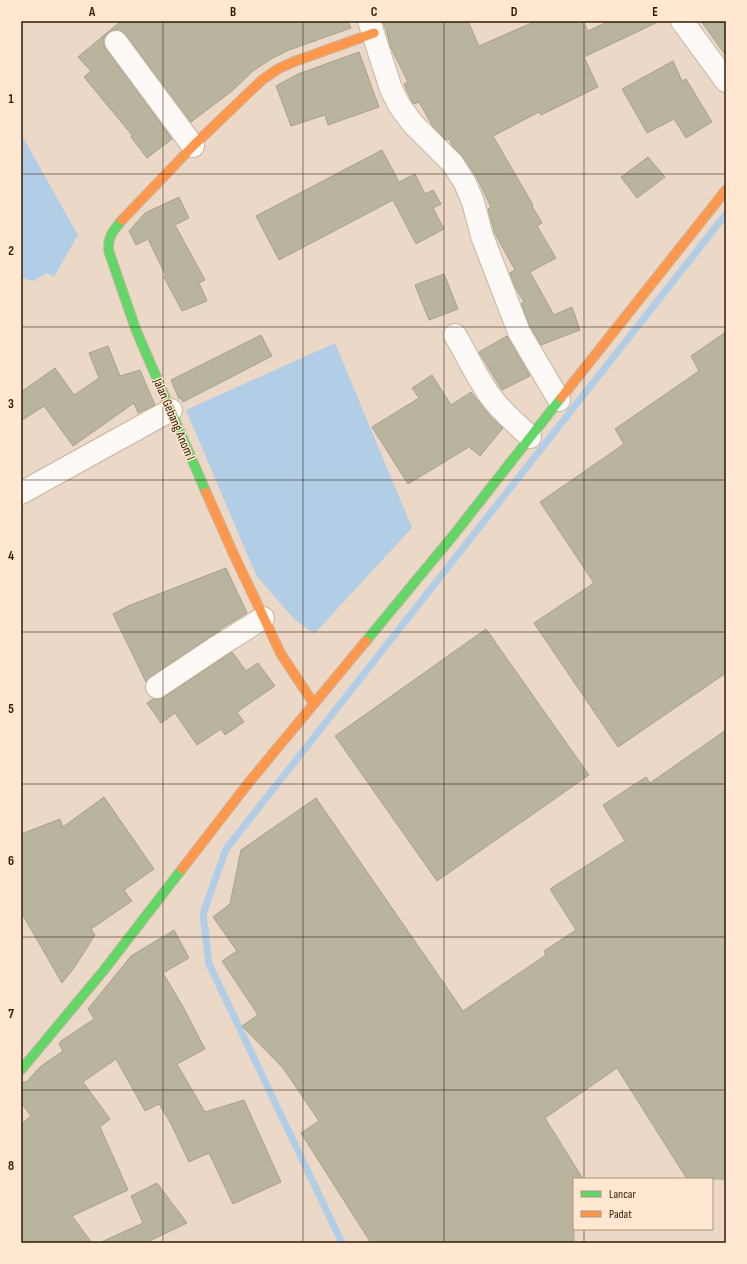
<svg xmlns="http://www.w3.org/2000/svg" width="747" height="1264" viewBox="0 0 747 1264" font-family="'Sofia Sans Condensed',sans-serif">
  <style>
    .water { fill: #b1cee6 }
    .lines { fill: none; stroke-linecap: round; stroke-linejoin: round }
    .stream { stroke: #b1cee6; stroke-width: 7 }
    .building { fill: #b8b49e; stroke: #a7a28c }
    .street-casing { stroke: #c8b5a2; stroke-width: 24 }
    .fast-casing { stroke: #c8b5a2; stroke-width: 11 }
    .slow-casing { stroke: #c8b5a2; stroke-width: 11 }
    .street { stroke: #fcf9f6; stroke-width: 22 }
    .fast { stroke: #63d668; stroke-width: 9 }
    .slow { stroke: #ff974d; stroke-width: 9 }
    .grid { fill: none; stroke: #301b04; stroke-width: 1; stroke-opacity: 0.55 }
    .labels { text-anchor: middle; stroke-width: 3; stroke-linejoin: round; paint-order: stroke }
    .street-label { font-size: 13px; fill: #301b04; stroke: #ffe7d1 }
    .neatline { fill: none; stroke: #301b04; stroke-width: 1.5 }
    .grid-label { font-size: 13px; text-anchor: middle; font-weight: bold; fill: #301b04 }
  </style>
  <rect width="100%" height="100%" fill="#ecd8c6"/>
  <path class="water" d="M21 134 78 235 54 277 47 273 33 281 21 278Z
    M335 343 412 528 314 634 294 619 256 575 186 410Z"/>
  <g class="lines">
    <path class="stream" d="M342 1243 209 964 203 914 226 849 726 214"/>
  </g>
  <path class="building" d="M121 21H348L351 28 289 50 271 59 253 71 232 91 191 122 126 35 121 30H115L109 32 104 37V44L106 49 172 139 147 158 131 137 132 135 84 77 91 71 78 57Z
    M382 21H468L479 46 536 21H583L588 31 609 21H660L584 57 598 87 541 115 539 112 493 136 533 205 532 206 542 223 537 226 556 258 530 272 554 315 572 307 580 330 541 345 530 327 521 304 524 302 515 287 510 273 515 270 494 232V230L488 209 491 207 476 176 461 154 453 147 449 139 446 140 432 125 419 102 414 104 412 102 404 84 408 82 391 48 386 29Z
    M701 21H726V56Z
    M359 52 379 107 328 125 325 115 291 126 276 86 298 74Z
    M673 61 682 81 686 79 712 122 686 138 674 119 647 133 622 89Z
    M382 150 399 182 415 174 425 194 433 190 441 204 433 208 444 229 416 244 393 200 279 260 256 216Z
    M648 157 665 177 637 198 621 177Z
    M179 197 189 218 175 225 205 280 199 283 207 301 182 311 164 277 166 276 148 239 136 245 129 231 145 213Z
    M444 274 458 309 429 320 415 285Z
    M726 332V673L618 747 534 623 594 583 540 502 624 444 615 429 699 371 691 356Z
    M261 335 272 356 183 402 181 398 179 399 171 380Z
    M507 336 530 376 502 390 479 352Z
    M108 346 120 376 140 370 155 405 138 413 134 403 73 446 44 406 21 421V392L55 368 74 395 99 378 89 353Z
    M432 375 451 405 471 392 490 416 503 428 480 456 469 447 408 484 372 427 419 398 412 388Z
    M226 568 247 613 220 629V630L150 677 146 682 113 614 128 606Z
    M486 629 589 775 437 881 335 736Z
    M232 652 246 671 258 663 275 686 237 712 244 722 225 735 221 729 197 745 175 713 161 723 147 703 153 699H158L164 697Z
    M726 730V1179H687L617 1068 545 1118 583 1179H574V1243H371L301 1133 319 1121 283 1068 242 1026 258 1015 222 961 237 951 213 917 230 904 241 850 316 798 463 1011 546 955 544 951 576 930 550 889 625 841 603 805 646 777 650 783Z
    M104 797 154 869 124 890 132 901 91 929 95 935 74 968 62 983 21 912V834L60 819 63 827Z
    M174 930 189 958 163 973 182 1005 205 1049 177 1064 205 1112 244 1100 281 1182 233 1204 209 1153 189 1162 170 1122 159 1104 145 1111 116 1059 83 1082 110 1119 100 1127 128 1190 72 1216 92 1243H21V1124L31 1116 21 1103V1082H26L30 1078 41 1066 63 1051 59 1044 61 1041 94 1019 88 1009 131 956Z
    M157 1183 187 1223 145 1243H99L143 1223 131 1196Z"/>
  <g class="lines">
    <g class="street-casing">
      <path id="street" d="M369 21 391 89 399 105 413 124 453 164 465 183 473 202 482 236 519 332 559 400
        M682 21 726 81
        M116 42 193 146
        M455 335C467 355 477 378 491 397 502 412 517 424 530 437
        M21 493 171 410
        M157 687 217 647 263 618"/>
    </g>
    <g class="fast-casing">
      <path id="fast" d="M122 220C113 231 107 237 109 252L136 330 206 492
        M366 641 452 537 561 398
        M21 1070 104 970 182 869"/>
    </g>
    <g class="slow-casing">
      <path id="slow" d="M122 220 193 146 262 80 278 69 293 62 374 33
        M561 398 726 190
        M206 492 233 553 281 654 314 704
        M182 869 250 781 366 641"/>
    </g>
    <use href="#street" class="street"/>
    <use href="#fast" class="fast"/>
    <use href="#slow" class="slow"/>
  </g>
  <path class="grid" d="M163 21V1243M303 21V1243M444 21V1243M584 21V1179M21 174H726M21 327H726M21 480H726M21 632H726M21 784H726M21 937H726M21 1090H726M584 1229V1243"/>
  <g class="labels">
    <g class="street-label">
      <text transform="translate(175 419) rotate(67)" y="5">Jalan Gebang Anom I</text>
    </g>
  </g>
  <rect width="747" height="1264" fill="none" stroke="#ffe7d1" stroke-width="44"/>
  <rect x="573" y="1178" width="140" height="52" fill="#ffe7d1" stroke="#ac957f"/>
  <rect x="581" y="1191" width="20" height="6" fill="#63d668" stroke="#ac957f"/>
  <text x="609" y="1198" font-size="12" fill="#301b04">Lancar</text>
  <rect x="581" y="1211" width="20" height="6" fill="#ff974d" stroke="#ac957f"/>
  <text x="609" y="1218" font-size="12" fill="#301b04">Padat</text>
  <rect x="22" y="22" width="703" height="1220" class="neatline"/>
  <g class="grid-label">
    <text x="92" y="16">A</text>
    <text x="233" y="16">B</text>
    <text x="374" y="16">C</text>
    <text x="514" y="16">D</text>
    <text x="655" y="16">E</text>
    <text x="11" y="103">1</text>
    <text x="11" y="255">2</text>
    <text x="11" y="408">3</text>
    <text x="11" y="560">4</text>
    <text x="11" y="713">5</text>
    <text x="11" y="865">6</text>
    <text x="11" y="1018">7</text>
    <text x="11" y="1170">8</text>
  </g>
</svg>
